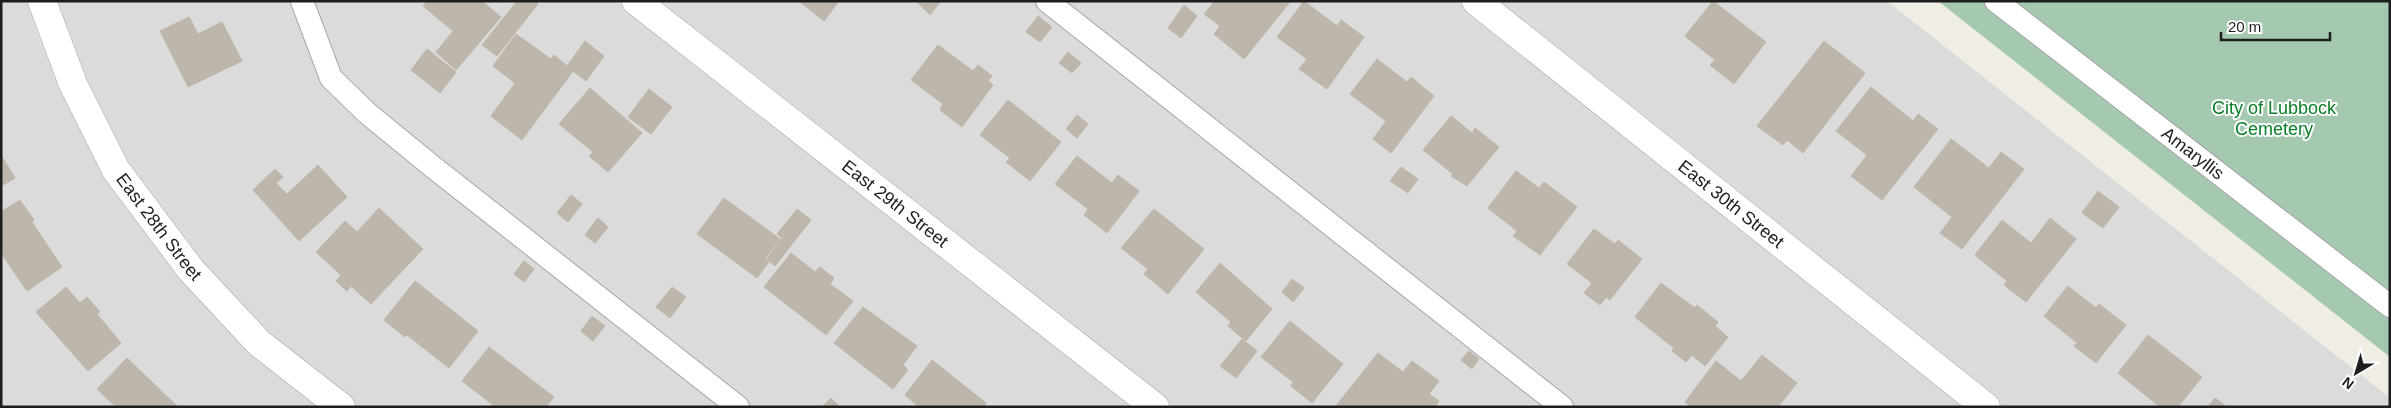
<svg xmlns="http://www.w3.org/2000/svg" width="2391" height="408" viewBox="0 0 2391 408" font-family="Helvetica,sans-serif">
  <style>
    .residential { fill: #dcdbdb }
    .cemetery { fill: #a5c9b0 }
    .building { fill: #bcb6ad; stroke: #c1b6a6 }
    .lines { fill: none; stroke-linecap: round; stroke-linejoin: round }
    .service-casing { stroke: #a5a5a5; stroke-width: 24 }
    .minor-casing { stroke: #a5a5a5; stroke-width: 29 }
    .service { stroke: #fff; stroke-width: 22 }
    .minor { stroke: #fff; stroke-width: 28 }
    .labels { text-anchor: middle; stroke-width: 4; stroke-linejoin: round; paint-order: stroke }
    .park-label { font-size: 18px; fill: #0a7e26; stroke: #fff }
    .street-label { font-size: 18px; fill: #1e1e1e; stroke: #fff }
  </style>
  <rect width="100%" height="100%" fill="#efede4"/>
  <path class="residential" d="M1 1H1887L2390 398V407H1Z"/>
  <path class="cemetery" d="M1938 1H2390V357Z"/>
  <path class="building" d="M427 1H482L501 17 456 70 436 52 453 31 423 6Z
    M517 1H534L538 4 497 56 482 45Z
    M799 1H839L824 21Z
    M916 1H941L930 15Z
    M1215 1H1291L1244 59 1214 34 1220 26 1204 14Z
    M1304 1 1337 26 1341 20 1364 37 1327 89 1299 69 1307 59 1277 37Z
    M1713 1 1766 42 1734 84 1710 65 1715 60 1685 36Z
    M1184 5 1197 16 1181 38 1168 28Z
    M1038 16 1052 27 1040 42 1026 32Z
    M189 17 198 34 222 22 242 61 188 87 160 31Z
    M516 34 551 59 554 55 567 66 585 41 604 56 586 81 573 71 522 140 491 116 515 83 493 66Z
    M1824 41 1865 73 1803 153 1787 140 1783 145 1757 126Z
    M938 45 973 71 978 65 992 76 988 81 993 85 962 127 940 110 943 104 911 80Z
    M427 49 456 72 440 93 411 70Z
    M1068 52 1081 63 1072 73 1059 63Z
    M1377 59 1407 82 1411 77 1434 96 1391 153 1373 139 1386 121 1350 94Z
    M1871 87 1913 121 1918 114 1938 129 1882 200 1851 176 1867 155 1836 131Z
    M590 88 642 133 608 172 589 156 593 152 559 124Z
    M649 89 672 107 651 134 628 117Z
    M1008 100 1061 142 1030 181 1006 162 1010 158 980 135Z
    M1077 115 1088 124 1077 138 1066 129Z
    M1451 116 1472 133 1475 128 1499 147 1467 186 1451 176 1453 174 1423 150Z
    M1951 139 1989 168 2001 152 2024 169 1962 249 1940 233 1952 217 1914 187Z
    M1 155 15 178 1 186Z
    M1077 156 1112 183 1118 175 1139 191 1107 233 1084 215 1088 209 1055 184Z
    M318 165 347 197 299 241 253 190 275 169 283 177 276 183 287 194Z
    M1401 167 1418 179 1408 193 1390 181Z
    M1516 171 1539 188 1544 182 1577 207 1540 255 1513 236 1517 231 1488 208Z
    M2098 191 2119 207 2103 228 2082 213Z
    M571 195 582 204 568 222 557 213Z
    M724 198 780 239 765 259 769 262 757 278 697 234Z
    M20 200 34 220 32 222 62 267 27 291 1 253V212Z
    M379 208 423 249 371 304 351 286 347 291 336 281 341 275 316 252 345 221 357 232Z
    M797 209 811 220 775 266 767 259 782 238 777 234Z
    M1154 209 1204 249 1168 294 1144 274 1148 269 1121 248Z
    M598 218 608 227 595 243 585 235Z
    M2050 218 2076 239 2026 302 2004 285 2007 281 1975 255 2002 220 2031 243Z
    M1594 229 1615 244 1618 240 1642 259 1610 300 1606 297 1600 305 1584 293 1592 283 1567 264Z
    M791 253 815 272 820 267 834 278 830 284 853 301 826 335 764 287Z
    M524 261 534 269 524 282 514 274Z
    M1220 263 1272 309 1246 341 1228 326 1231 322 1196 292Z
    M1292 279 1304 288 1293 302 1282 292Z
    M415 281 478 331 449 368 407 335 405 337 384 320Z
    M1661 283 1695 308 1697 305 1718 322 1715 326 1728 337 1705 366 1692 355 1686 362 1672 351 1674 348 1635 317Z
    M2068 286 2096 308 2099 304 2126 325 2096 363 2074 346 2077 343 2044 316Z
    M66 287 80 303 87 297 100 312 97 314 121 343 88 371 36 312Z
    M672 287 686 297 670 318 656 307Z
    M863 307 917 346 903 365 908 370 893 389 834 343Z
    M592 316 605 326 593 341 581 331Z
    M1290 321 1343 364 1312 403 1291 386 1293 382 1261 357Z
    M2148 335 2202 377 2178 407H2160L2118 373Z
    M1242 339 1257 351 1236 378 1220 366Z
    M489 347 554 397 546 407H491L493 405 462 381Z
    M1469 351 1479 359 1472 369 1461 360Z
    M1378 353 1403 372 1412 361 1439 381 1429 394 1439 401 1435 407H1335Z
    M1762 355 1797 383 1778 407H1691L1685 402 1716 361 1741 381Z
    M127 358 178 407H116L97 389Z
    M932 360 986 403 984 407H919L905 395Z
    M831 398 840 407H822Z
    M2215 398 2227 407H2208Z"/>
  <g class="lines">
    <g class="service-casing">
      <g id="service">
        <path d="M302 1 331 78 367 113 433 167 738 407"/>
        <path d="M1047 1 1562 407"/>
        <path id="s1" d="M1996 1 2390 306"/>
      </g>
    </g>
    <g class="minor-casing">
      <g id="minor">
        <path id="s2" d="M42 1 73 84 116 170 191 270 259 343 341 407"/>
        <path id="s3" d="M636 1 1155 407"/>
        <path id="s4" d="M1476 1 1986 407"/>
      </g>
    </g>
    <use href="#service" class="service"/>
    <use href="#minor" class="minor"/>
  </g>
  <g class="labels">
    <g class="park-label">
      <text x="2274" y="114">City of Lubbock<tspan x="2274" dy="21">Cemetery</tspan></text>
    </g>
    <g class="street-label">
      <text dy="6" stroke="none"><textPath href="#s1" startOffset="249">Amaryllis</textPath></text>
      <text dy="6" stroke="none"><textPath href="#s3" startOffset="329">East 29th Street</textPath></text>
      <text dy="6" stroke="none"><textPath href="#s4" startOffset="326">East 30th Street</textPath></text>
      <text dy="6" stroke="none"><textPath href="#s2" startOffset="256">East 28th Street</textPath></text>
    </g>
  </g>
  <rect width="2391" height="408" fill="none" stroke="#1e1e1e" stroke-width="5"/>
  <g transform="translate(2356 373) rotate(218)" stroke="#ffffff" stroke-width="4" paint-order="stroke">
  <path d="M0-4L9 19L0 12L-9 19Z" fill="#1e1e1e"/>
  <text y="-8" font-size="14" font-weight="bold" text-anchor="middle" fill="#1e1e1e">N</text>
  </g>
  <path d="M2221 32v8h109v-8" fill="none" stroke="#1e1e1e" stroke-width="2.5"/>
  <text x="2228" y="32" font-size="15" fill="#1e1e1e" stroke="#ffffff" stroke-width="4" paint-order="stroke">20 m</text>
</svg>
